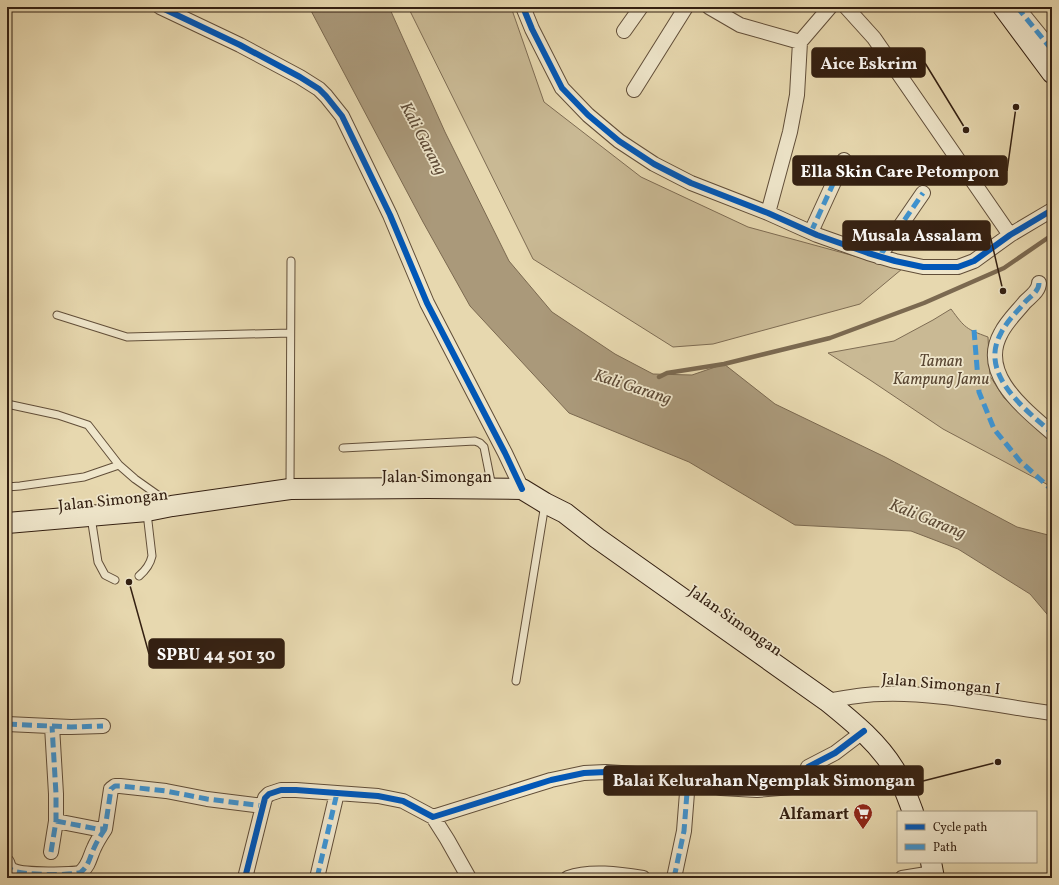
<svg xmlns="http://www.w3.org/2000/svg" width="1059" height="885" viewBox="0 0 1059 885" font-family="Vollkorn,serif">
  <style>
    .green { fill: #c9b994; stroke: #7e6c53 }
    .water { fill: #aa997a; stroke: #7b6950 }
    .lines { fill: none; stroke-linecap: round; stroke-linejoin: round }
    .stream { stroke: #7b6950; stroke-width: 4.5 }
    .lane-casing { stroke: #614e39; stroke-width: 9 }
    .street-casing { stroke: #614e39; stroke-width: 16 }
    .secondary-casing { stroke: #342012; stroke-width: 22 }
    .lane { stroke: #efe6cb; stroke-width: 7 }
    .street { stroke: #efe6cb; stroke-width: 14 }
    .secondary { stroke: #efe6cb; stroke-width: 20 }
    .quiet { stroke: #3d94d3; stroke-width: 5; stroke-dasharray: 10 5; stroke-linecap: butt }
    .cycleway-casing { stroke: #efe6cb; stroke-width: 8 }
    .cycleway { stroke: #0057b8; stroke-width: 6 }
    .labels { text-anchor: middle; stroke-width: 3.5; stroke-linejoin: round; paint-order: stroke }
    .park-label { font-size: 16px; font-style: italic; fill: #594632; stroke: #efe6cb }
    .street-label { font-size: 16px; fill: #342012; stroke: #efe6cb }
    .poi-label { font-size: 16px; font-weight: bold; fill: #342012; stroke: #efe6cb; text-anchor: end }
    .water-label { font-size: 17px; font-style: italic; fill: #5d4a36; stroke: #efe6cb }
    .leader { fill: none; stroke: #342012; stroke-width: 1.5 }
    .callout-dot { fill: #342012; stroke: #efe6cb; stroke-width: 1.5 }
    .callout { fill: #342012; stroke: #342012; stroke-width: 1.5 }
    .callout-label { font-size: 17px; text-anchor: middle; font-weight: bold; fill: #fff }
  </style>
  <rect width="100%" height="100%" fill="#e7d8af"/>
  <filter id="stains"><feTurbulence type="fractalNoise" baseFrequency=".005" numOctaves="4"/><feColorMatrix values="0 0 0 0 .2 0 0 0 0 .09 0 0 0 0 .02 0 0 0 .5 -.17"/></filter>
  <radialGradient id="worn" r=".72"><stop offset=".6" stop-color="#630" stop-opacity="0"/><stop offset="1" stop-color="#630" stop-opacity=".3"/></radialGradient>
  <path class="green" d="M408 7H511L544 102 641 177 748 227 902 269 860 304 713 344 673 347 533 259Z
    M951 309C965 328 966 329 988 337L990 376 1004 398 1049 436H1052V487L943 429 870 380 828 353 894 341 933 320Z"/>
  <path class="water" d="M309 7H389L445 132 509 261 552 312 615 354 653 374 692 375 724 364 775 404 885 457 1017 527 1052 536V620L1030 594 958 549 911 531 795 525 689 462 569 413 470 306 423 222Z"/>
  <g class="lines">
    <path class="stream" d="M659 377 667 373 724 364 830 338 924 303 1004 268 1052 235"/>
    <g class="lane-casing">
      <path id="lane" d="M57 315 127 337 290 333
        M7 404 58 415 88 425 119 465 135 479 169 503
        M343 448 475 441 480 443 484 447 492 487
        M7 487 20 486 84 477 119 465
        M290 487 291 261
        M91 517 98 562 105 575 115 580
        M139 576C146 570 150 565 152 556L147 513
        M516 681 545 504"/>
    </g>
    <g class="street-casing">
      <path id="street" d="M160 7 240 45 300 77 319 89 326 96 342 116 390 215 427 303 505 453 522 489
        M523 7 532 29 562 88 588 115 619 141 654 164 691 183 768 213 817 235 868 253 895 261 923 267H958L974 261 1010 235 1052 210
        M709 7 740 25 800 42
        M846 7 874 38 1010 235
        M1017 7 1052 50
        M624 31 641 7
        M634 90 686 7
        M768 213 790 132 797 95 800 42 830 7
        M811 232 844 160
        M879 257 923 193
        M1039 283C1039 291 1031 296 1025 302 1017 312 1007 321 1001 333 978 374 1025 409 1052 433
        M827 701C845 698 863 694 882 694 939 692 996 706 1052 713
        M7 724 71 727 103 726
        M433 817 447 839 469 878
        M56 821 97 829H105L111 789 115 786H120L166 791 207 799 263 806
        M51 852 56 821V794L52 726
        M7 862C8 866 10 870 14 871 22 875 75 876 81 872 89 866 90 856 94 848 97 841 101 835 105 829
        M245 878 265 798 269 794 281 790H296L378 796 403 801 433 817 551 780 584 773 606 772 667 776 721 788 757 790 792 787 801 784 808 767 835 753 864 731
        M317 878 337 793
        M568 878C590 870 619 874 643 878
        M674 878 684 831 688 780
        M902 878 933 873"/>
    </g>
    <g class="secondary-casing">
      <path id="secondary" d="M1003 7 1052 73
        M7 523 147 511 172 506 290 489 428 488 522 489 545 503 565 513 597 538 827 701C853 722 879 743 896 772 903 784 908 799 913 812
        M931 862 934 878"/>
    </g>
    <use href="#lane" class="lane"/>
    <use href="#street" class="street"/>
    <use href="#secondary" class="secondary"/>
    <path class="quiet" d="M1017 7 1052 50
      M811 232 844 160
      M879 257 923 193
      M1039 283C1039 291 1031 296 1025 302 1017 312 1007 321 1001 333 978 374 1025 409 1052 433
      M974 330 979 392 994 429 1020 461 1052 490
      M7 724 71 727 103 726
      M56 821 97 829H105L111 789 115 786H120L166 791 207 799 263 806
      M51 852 56 821V794L52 726
      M7 862C8 866 10 870 14 871 22 875 75 876 81 872 89 866 90 856 94 848 97 841 101 835 105 829
      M317 878 337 793
      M674 878 684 831 688 780"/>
    <g class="cycleway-casing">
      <path id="cycleway" d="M160 7 240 45 300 77 319 89 326 96 342 116 390 215 427 303 505 453 522 489
        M523 7 532 29 562 88 588 115 619 141 654 164 691 183 768 213 817 235 868 253 895 261 923 267H958L974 261 1010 235 1052 210
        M245 878 265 798 269 794 281 790H296L378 796 403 801 433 817 551 780 584 773 606 772 667 776 721 788 757 790 792 787 801 784 808 767 835 753 864 731"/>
    </g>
    <use href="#cycleway" class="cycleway"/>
  </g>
  <defs>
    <g id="supermarket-pin" transform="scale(1)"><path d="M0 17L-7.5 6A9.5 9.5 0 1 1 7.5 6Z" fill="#8f2418" stroke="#efe6cb"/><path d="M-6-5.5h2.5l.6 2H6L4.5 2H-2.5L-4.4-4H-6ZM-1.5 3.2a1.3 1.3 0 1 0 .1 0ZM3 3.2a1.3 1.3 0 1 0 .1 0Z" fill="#fff"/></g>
  </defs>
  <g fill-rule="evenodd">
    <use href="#supermarket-pin" x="863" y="813"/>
  </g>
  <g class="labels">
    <g class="park-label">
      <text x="941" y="366">Taman<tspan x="941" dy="18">Kampung Jamu</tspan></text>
    </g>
    <g class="street-label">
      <text x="437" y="482">Jalan Simongan</text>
      <text transform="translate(113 499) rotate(-6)" y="6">Jalan Simongan</text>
      <text transform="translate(736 620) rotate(35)" y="6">Jalan Simongan</text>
      <text transform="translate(941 683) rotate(5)" y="6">Jalan Simongan I</text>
    </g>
    <g class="poi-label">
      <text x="849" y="819">Alfamart</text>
    </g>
    <g class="water-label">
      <text transform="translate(424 138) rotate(62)" y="6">Kali Garang</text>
      <text transform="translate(633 386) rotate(18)" y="6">Kali Garang</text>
      <text transform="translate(928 518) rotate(22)" y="6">Kali Garang</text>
    </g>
  </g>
  <path class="leader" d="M966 130L925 63M1016 107L1007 171M1003 291L990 235M129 582L149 654M998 762L923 781"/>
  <g class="callout-dot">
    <circle cx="966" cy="130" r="4"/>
    <circle cx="1016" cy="107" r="4"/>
    <circle cx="1003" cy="291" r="4"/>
    <circle cx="129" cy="582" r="4"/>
    <circle cx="998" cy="762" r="4"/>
  </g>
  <g class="callout">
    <rect x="812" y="48" width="113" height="29" rx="4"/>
    <rect x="793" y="156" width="214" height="29" rx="4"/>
    <rect x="843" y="221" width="147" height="29" rx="4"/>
    <rect x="149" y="639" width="135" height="29" rx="4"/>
    <rect x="604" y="766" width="319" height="29" rx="4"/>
  </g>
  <g class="callout-label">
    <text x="869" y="69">Aice Eskrim</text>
    <text x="900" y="177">Ella Skin Care Petompon</text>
    <text x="917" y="241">Musala Assalam</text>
    <text x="216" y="660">SPBU 44 501 30</text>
    <text x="764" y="786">Balai Kelurahan Ngemplak Simongan</text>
  </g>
  <rect width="1059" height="885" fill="none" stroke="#e7d8af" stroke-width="24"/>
  <rect x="8" y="8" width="1043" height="869" fill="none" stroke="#342012" stroke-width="2"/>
  <rect x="12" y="12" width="1035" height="861" fill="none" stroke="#342012"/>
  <rect x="897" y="811" width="140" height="52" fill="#efe6cb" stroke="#a49781"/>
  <rect x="905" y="824" width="20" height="6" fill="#0057b8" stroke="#a49781"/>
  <text x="933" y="831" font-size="12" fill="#342012">Cycle path</text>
  <rect x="905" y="844" width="20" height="6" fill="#3d94d3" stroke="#a49781"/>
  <text x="933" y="851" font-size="12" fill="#342012">Path</text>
  <rect width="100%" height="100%" filter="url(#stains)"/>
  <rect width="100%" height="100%" fill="url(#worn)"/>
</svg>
